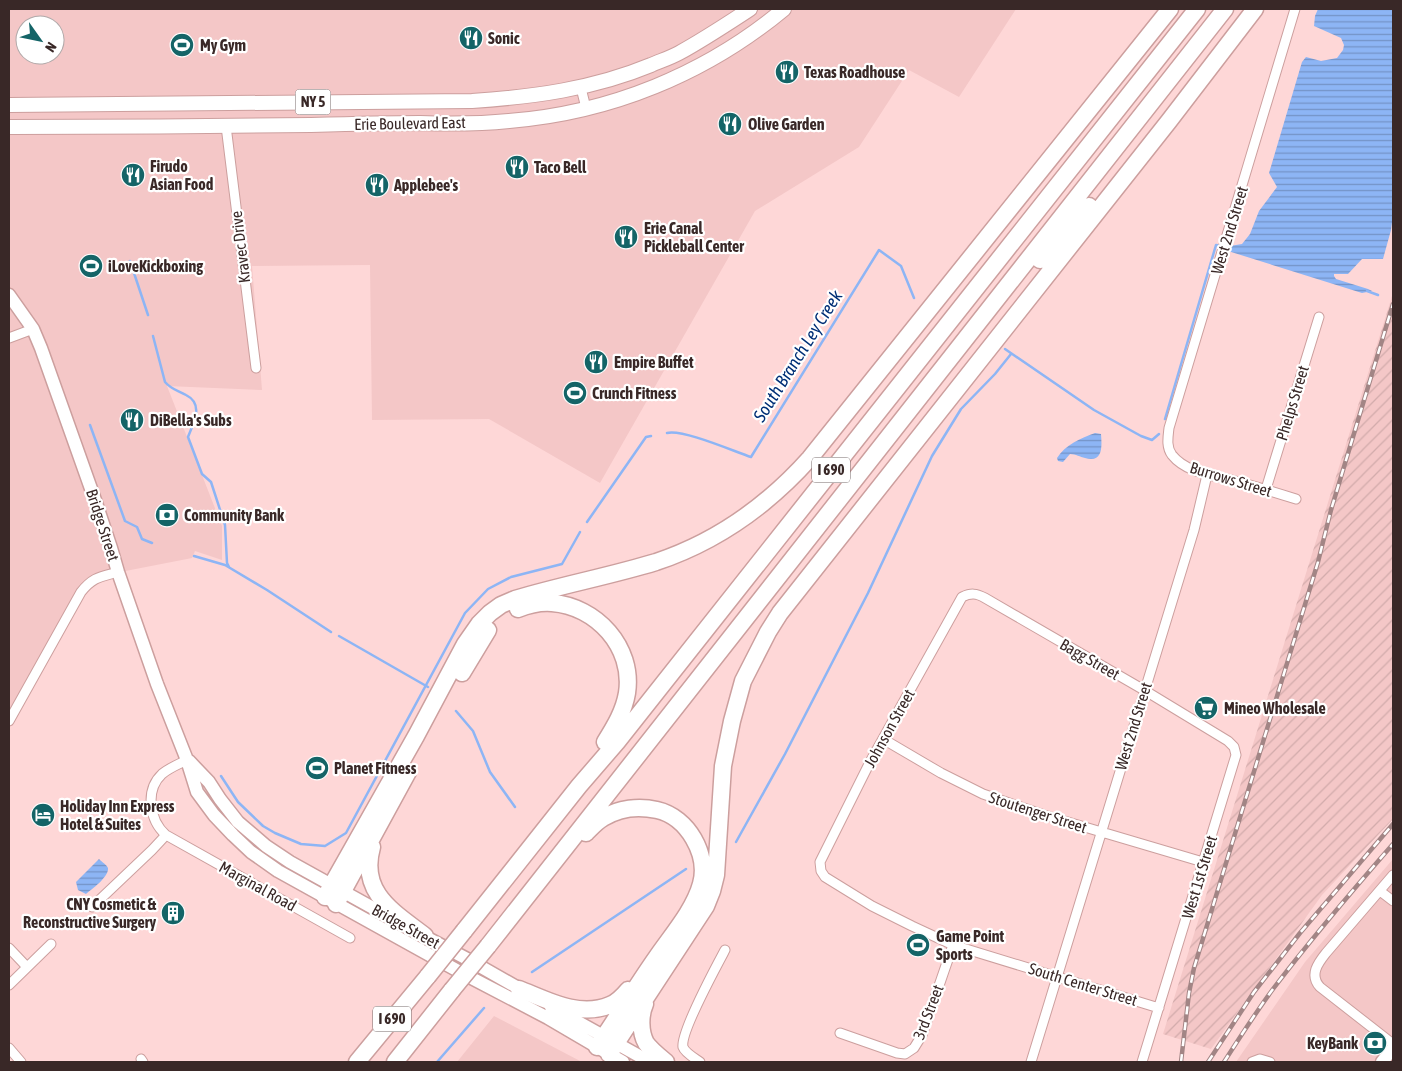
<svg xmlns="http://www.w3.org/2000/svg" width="1402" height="1071" viewBox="0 0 1402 1071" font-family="'Asap Condensed',sans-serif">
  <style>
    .built { fill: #f4c7c7; fill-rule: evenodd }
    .industrial { fill: url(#industrial-furrows) }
    .water { fill: url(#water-rules) }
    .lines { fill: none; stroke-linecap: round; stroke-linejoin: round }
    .stream { stroke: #8db5f5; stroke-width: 2.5 }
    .street-casing { stroke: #cc9f9e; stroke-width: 11 }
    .secondary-casing { stroke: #cc9f9e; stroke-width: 15 }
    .primary-casing { stroke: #cc9f9e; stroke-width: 16 }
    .highway-casing { stroke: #cc9f9e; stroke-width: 19 }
    .street { stroke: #fff; stroke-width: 9 }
    .secondary { stroke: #fff; stroke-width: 12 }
    .primary { stroke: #fff; stroke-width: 14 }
    .highway { stroke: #fff; stroke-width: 16 }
    .rail-casing { stroke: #a28585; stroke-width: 4.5 }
    .rail { stroke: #fff; stroke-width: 2.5; stroke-dasharray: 8; stroke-linecap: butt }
    .highway-bridge-casing { stroke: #cc9f9e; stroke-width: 19; stroke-linecap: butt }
    .highway-bridge { stroke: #fff; stroke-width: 16 }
    .labels { text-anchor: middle; stroke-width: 4.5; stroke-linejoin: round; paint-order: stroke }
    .shield { fill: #fff; stroke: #746868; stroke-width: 1 }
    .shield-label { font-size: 15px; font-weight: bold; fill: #392827 }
    .poi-label { font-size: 16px; font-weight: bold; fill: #392827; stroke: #fff; text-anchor: start }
    .street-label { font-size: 16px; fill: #392827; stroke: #fff }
    .water-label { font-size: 18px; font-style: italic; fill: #002f76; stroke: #fff }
  </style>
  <defs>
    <pattern id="industrial-furrows" width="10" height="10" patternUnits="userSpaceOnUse" patternTransform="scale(1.25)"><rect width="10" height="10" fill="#f4c7c7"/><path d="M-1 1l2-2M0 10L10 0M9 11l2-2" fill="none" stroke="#d2abab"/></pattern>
    <pattern id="water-rules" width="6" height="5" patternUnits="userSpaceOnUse" patternTransform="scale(1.25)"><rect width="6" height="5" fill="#8db5f5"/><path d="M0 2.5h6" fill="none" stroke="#7493c6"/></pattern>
  </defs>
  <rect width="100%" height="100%" fill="#fed7d7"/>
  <path class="built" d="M9 9H276L306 10 307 9H1016L959 97 909 70 859 147 755 211 600 483 489 419 372 420 370 265 252 266 262 390 167 386 222 526V560L195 551 192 558 110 574 86 585 9 721ZM25 25H55V55H25Z
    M1393 859V1062H1236L1305 962Z
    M494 1016 582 1062H457Z"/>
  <path class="industrial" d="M1393 293V819L1322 895 1211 1049 1163 1034Z"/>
  <path class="water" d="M1318 9H1393V215L1391 230 1383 259H1362L1348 274H1334V276L1336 279 1368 289 1372 291 1362 293 1228 251 1230 246 1242 244 1250 234 1259 211 1277 187 1269 173 1302 62 1306 57 1321 61 1337 58 1343 50 1344 45 1341 38 1314 26 1315 16Z
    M1095 433 1101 434C1102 447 1103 463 1085 458 1080 457 1076 454 1070 454L1063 462 1058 461 1057 458C1065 445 1081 438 1095 433Z
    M99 859C102 862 107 865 108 868 109 877 92 889 86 894L78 890 76 882Z"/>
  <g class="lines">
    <path class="stream" d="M130 261 148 315
      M1367 291 1378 295
      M153 336 165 382C172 390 177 390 186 395 204 404 194 422 188 437L202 474 211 482 225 525 227 563 229 567
      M1005 349 1094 410 1141 436 1152 440 1159 434
      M1165 419 1216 245 1222 246
      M90 425 125 521 137 527 142 539 152 543
      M667 433C683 429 733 451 751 457L879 250 901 266 914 298
      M587 522 646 437 651 436
      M194 556 225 565 267 590 331 632
      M339 636 428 687
      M456 711 473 731 490 772 515 807
      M221 776 238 802 263 826 275 833 301 844 325 846 346 833 465 613 488 589 511 577 562 564 580 532
      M736 842 785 754 868 593 932 456 961 409 995 374 1011 354
      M532 972 686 869
      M437 1062 484 1008"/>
    <g class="street-casing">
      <path id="street" d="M1295 9 1169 428C1168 437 1166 447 1172 455 1187 474 1217 476 1239 482 1258 487 1277 493 1296 499
        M581 88 586 108
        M226 126 256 368
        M9 338 33 329
        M1266 489 1319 317
        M9 721 81 592C93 577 100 577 118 572
        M883 739 941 773 983 794 1044 815 1203 862
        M166 835 350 938
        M1393 875 1326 953C1318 963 1309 975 1320 987L1393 1044
        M1380 891 1393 901
        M92 907 152 850 166 835C149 820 145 790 162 774 169 768 179 764 187 760
        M9 948 27 967
        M9 985 51 944
        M840 1033 897 1053 905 1054 914 1048 922 1035 953 945
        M9 1048 21 1062
        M141 1059 143 1062
        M700 1062C696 1059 685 1053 683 1047 680 1033 717 965 725 950
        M1031 1062 1194 530 1207 475
        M1142 1062 1236 755 1234 747 1228 741 1144 690 985 598C976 593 971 593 962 597L870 762 820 862 821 871 825 877 872 906 912 926 953 945 1159 1008
        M1252 1062 1260 1059 1270 1062"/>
    </g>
    <g class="secondary-casing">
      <path id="secondary" d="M9 295 33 329 41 348 95 500 111 548 118 572 157 684 187 760 197 792 214 815 233 835 251 852 278 871 460 972 548 1018 623 1062
        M189 761 209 782 220 799 238 822 266 846 290 862 400 923
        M418 933 469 960 527 993
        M551 1007 650 1062
        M1382 1062 1393 1048"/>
    </g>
    <g class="primary-casing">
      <path id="primary" d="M9 105 472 101C533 97 593 89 651 65 660 61 670 58 679 53 703 40 727 24 750 9
        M9 127C110 127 210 126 311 125 347 124 384 123 420 123 449 124 479 124 509 121 610 113 706 74 784 9"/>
    </g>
    <g class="highway-casing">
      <path id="highway" d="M1040 260 1089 206
        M518 609C528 605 540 602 552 603 596 606 634 647 627 693 624 711 615 726 605 742
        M462 673 488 630
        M586 833C591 828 596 822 603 818 619 808 639 806 657 810 688 817 709 855 701 884 694 910 671 936 656 958 635 988 617 1018 597 1047
        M372 847C359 893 394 912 425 936
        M325 897 416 736 465 644 479 624 490 613 501 605 515 599C562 585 610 576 656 562 716 542 768 505 810 458L1170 9
        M336 904 408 772
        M464 931 579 786 617 742 1197 9
        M488 946 1225 9
        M519 989C547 1000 579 1018 610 1005 617 1002 623 996 628 990
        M645 1004C640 1015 640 1032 646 1043 651 1050 660 1057 666 1062
        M609 1054 706 906 712 891 716 875 723 766 732 721 743 681 768 632 780 613 1169 121 1255 9
        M357 1062 428 976
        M395 1062 452 990"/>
    </g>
    <use href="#street" class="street"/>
    <use href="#secondary" class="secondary"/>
    <use href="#primary" class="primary"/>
    <use href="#highway" class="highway"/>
    <g class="rail-casing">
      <path id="rail" d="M1181 1062 1189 993 1194 968 1318 562 1331 510 1393 304
        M1208 1062 1254 992 1300 933 1393 824
        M1224 1062C1240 1037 1256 1012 1273 989 1311 939 1352 891 1393 844"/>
    </g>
    <use href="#rail" class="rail"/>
    <g class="highway-bridge-casing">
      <path id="highway-bridge" d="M428 976 464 931
        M452 990 488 946"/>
    </g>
    <use href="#highway-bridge" class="highway-bridge"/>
  </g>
  <defs>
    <g id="restaurant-disc" transform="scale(1.25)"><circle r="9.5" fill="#146467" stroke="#fff"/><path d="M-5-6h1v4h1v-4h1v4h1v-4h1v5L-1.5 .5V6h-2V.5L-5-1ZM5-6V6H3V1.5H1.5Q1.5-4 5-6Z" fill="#fff"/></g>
    <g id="stadium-disc" transform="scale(1.25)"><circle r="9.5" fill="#146467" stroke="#fff"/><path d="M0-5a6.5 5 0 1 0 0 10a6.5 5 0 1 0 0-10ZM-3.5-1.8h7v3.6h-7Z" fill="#fff"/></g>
    <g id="bank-disc" transform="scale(1.25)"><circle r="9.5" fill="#146467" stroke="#fff"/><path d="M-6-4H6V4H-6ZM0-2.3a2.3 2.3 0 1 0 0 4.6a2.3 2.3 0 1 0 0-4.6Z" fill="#fff"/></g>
    <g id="supermarket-disc" transform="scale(1.25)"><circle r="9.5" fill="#146467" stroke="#fff"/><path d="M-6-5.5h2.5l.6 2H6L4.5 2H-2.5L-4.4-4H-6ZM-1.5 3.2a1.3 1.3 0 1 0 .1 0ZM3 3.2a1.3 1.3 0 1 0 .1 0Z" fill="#fff"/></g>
    <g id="hotel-disc" transform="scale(1.25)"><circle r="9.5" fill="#146467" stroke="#fff"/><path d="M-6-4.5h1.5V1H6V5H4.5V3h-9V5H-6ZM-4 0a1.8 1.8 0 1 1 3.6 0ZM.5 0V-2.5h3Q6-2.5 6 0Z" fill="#fff"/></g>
    <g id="building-disc" transform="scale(1.25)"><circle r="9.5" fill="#146467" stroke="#fff"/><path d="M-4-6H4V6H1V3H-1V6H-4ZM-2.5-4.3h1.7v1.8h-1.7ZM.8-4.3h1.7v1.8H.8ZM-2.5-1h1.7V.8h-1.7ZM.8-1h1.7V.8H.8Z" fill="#fff"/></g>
  </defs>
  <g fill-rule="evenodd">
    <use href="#restaurant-disc" x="471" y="38"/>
    <use href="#stadium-disc" x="182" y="45"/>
    <use href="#restaurant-disc" x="787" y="72"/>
    <use href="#restaurant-disc" x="730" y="124"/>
    <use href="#restaurant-disc" x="517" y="167"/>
    <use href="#restaurant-disc" x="133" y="175"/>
    <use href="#restaurant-disc" x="377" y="185"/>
    <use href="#restaurant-disc" x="626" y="237"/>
    <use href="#stadium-disc" x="91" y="266"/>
    <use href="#restaurant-disc" x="596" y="362"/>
    <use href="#stadium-disc" x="575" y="393"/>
    <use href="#restaurant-disc" x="132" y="420"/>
    <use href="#bank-disc" x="167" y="515"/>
    <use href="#supermarket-disc" x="1206" y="708"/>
    <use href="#stadium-disc" x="317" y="768"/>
    <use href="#hotel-disc" x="43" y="815"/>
    <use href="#building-disc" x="173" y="913"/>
    <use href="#stadium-disc" x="918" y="945"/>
    <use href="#bank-disc" x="1375" y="1043"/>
  </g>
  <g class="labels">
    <g class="shield">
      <rect x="295.5" y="89.5" width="35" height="25" rx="4"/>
      <rect x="812" y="457.5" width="38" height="25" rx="4"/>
      <rect x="373" y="1006.5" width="38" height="25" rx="4"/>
    </g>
    <g class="shield-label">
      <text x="313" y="107">NY 5</text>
      <text x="831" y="475">I 690</text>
      <text x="392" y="1024">I 690</text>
    </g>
    <g class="poi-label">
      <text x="488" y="44">Sonic</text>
      <text x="200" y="51">My Gym</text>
      <text x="804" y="78">Texas Roadhouse</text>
      <text x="748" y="130">Olive Garden</text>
      <text x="150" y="172">Firudo<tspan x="150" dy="18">Asian Food</tspan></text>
      <text x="534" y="173">Taco Bell</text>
      <text x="394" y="191">Applebee's</text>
      <text x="644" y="234">Erie Canal<tspan x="644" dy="18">Pickleball Center</tspan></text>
      <text x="108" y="272">iLoveKickboxing</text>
      <text x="614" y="368">Empire Buffet</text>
      <text x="592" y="399">Crunch Fitness</text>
      <text x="150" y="426">DiBella's Subs</text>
      <text x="184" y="521">Community Bank</text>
      <text x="1224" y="714">Mineo Wholesale</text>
      <text x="334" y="774">Planet Fitness</text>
      <text x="60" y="812">Holiday Inn Express<tspan x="60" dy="18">Hotel &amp; Suites</tspan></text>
      <text x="156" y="910" text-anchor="end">CNY Cosmetic &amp;<tspan x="156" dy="18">Reconstructive Surgery</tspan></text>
      <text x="936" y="942">Game Point<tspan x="936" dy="18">Sports</tspan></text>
      <text x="1358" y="1049" text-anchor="end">KeyBank</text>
    </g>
    <g class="street-label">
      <text transform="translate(410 123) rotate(-1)" y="6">Erie Boulevard East</text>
      <text transform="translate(1229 230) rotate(-73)" y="6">West 2nd Street</text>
      <text transform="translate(240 247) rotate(-97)" y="6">Kravec Drive</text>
      <text transform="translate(1292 403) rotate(-73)" y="6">Phelps Street</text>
      <text transform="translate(1231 479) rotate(17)" y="6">Burrows Street</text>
      <text transform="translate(103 525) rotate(72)" y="6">Bridge Street</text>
      <text transform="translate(1090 659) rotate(30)" y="6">Bagg Street</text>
      <text transform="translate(1133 726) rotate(-73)" y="6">West 2nd Street</text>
      <text transform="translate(889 728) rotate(-61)" y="6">Johnson Street</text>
      <text transform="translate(1038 812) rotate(18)" y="6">Stoutenger Street</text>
      <text transform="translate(1199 877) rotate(-73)" y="6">West 1st Street</text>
      <text transform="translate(258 886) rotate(29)" y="6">Marginal Road</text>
      <text transform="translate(406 926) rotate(29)" y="6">Bridge Street</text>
      <text transform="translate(1083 984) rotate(17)" y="6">South Center Street</text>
      <text transform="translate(928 1012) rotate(-69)" y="6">3rd Street</text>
    </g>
    <g class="water-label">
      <text transform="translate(798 356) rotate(-58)" y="6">South Branch Ley Creek</text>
    </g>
  </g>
  <rect width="1402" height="1071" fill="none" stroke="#392827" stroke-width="20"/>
  <g transform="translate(40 40) rotate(123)"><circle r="24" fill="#ffffff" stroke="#b0a9a9"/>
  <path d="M0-4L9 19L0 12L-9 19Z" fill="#146467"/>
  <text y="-8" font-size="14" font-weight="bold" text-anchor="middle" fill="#392827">N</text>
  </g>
</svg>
